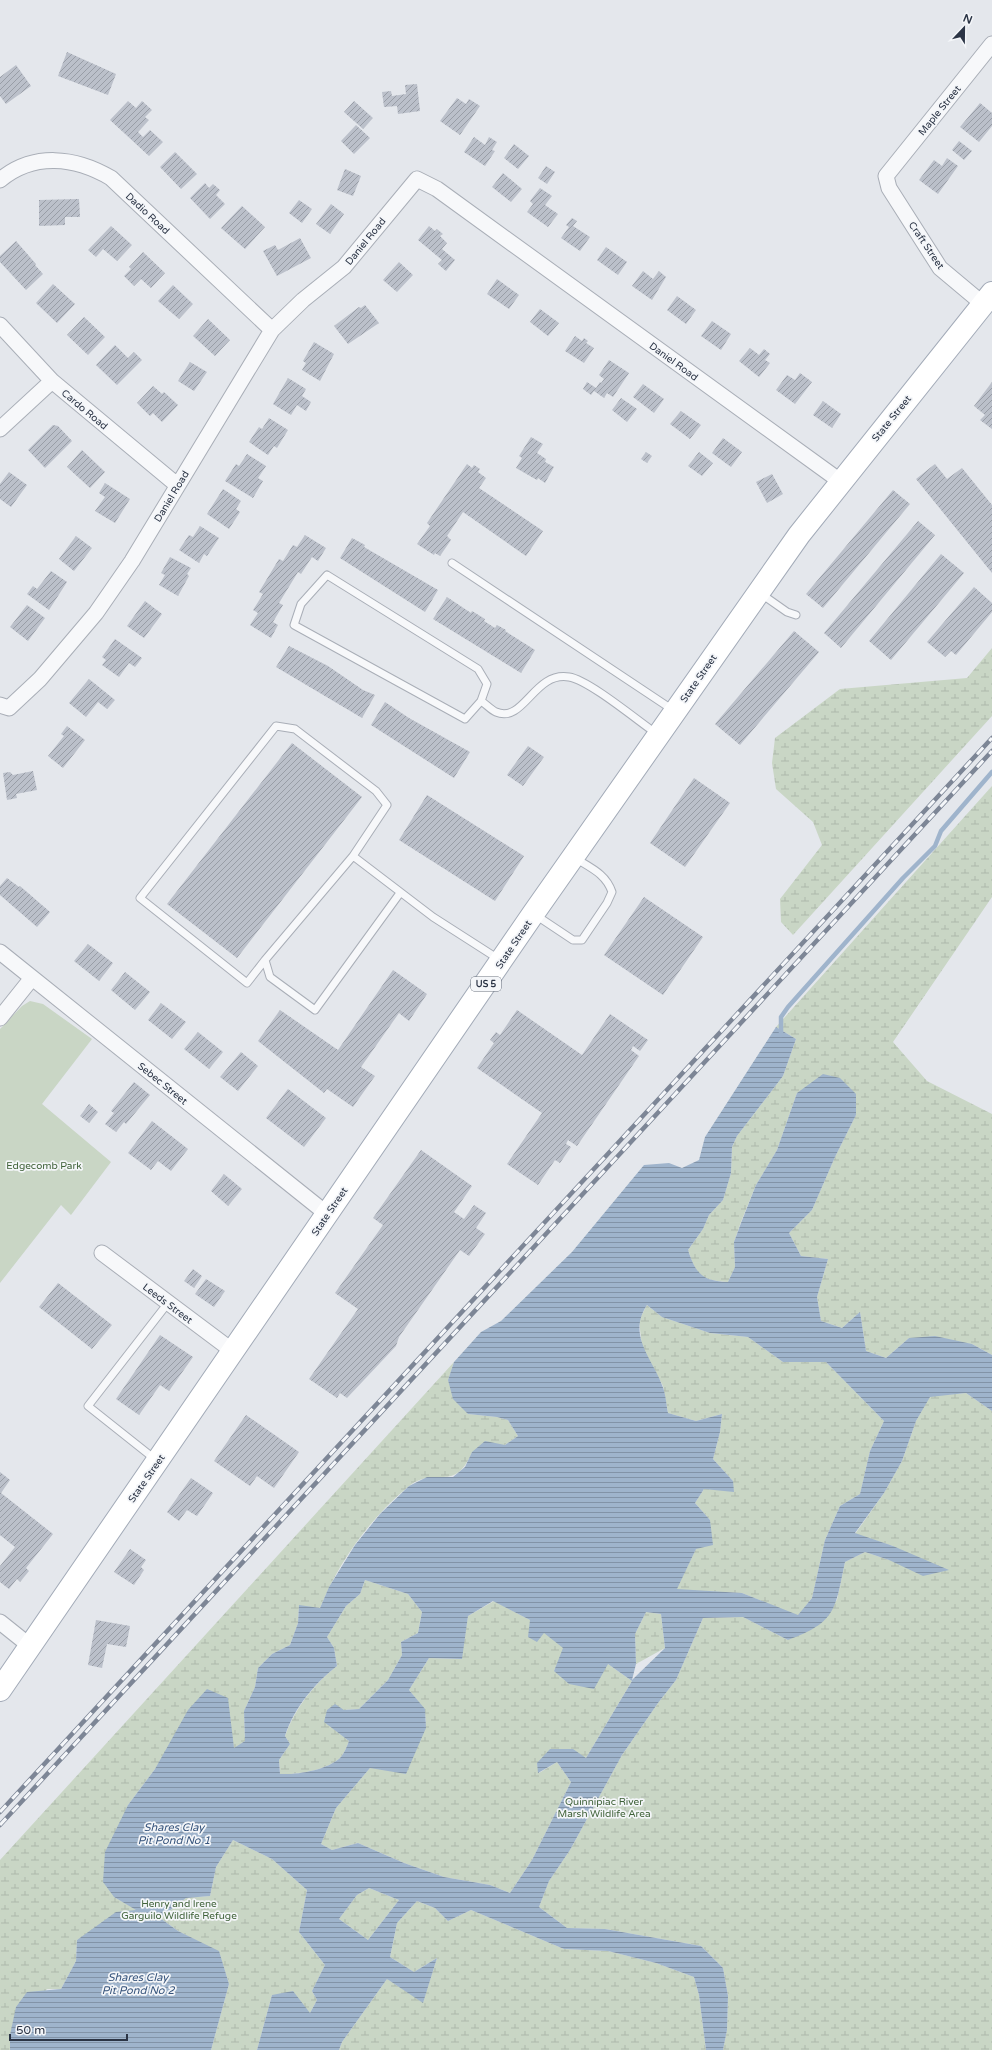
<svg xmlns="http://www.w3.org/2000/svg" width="992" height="2050" viewBox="0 0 992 2050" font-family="'Varela Round',sans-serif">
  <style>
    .green { fill: #c9d6c5 }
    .wetland { fill: url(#wetland-marsh) }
    .water { fill: url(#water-rules); fill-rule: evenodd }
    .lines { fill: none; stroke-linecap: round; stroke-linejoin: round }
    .stream { stroke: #9fb4cc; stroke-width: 4.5 }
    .building { fill: url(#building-hatch) }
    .service-casing { stroke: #a9aeb7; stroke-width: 9 }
    .minor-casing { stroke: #a9aeb7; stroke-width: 17 }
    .primary-casing { stroke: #a3abb8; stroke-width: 24 }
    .service { stroke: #f7f8fa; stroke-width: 7 }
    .minor { stroke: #f7f8fa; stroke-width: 15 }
    .primary { stroke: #fff; stroke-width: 22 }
    .rail-casing { stroke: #7d8696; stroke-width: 4.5 }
    .rail { stroke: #f4f6f9; stroke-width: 3; stroke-dasharray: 9; stroke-linecap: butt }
    .labels { text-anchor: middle; stroke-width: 3.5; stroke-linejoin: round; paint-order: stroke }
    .shield { fill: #f4f6f9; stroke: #676e7b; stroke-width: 1 }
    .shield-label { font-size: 9px; font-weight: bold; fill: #2b3445 }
    .street-label { font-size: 10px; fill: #2b3445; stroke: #f4f6f9 }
    .park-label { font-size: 10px; fill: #3f6138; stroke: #f4f6f9 }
    .water-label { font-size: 11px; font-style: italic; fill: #34527a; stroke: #f4f6f9 }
  </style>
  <defs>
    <pattern id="wetland-marsh" width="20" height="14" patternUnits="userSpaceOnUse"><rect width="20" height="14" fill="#c9d6c5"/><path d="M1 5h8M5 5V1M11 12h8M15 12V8" fill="none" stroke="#adb8ab"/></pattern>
    <pattern id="water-rules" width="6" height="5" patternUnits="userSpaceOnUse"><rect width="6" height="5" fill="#9fb4cc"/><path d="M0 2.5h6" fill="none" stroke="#8293a7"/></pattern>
    <pattern id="building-hatch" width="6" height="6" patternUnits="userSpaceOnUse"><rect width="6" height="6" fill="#bbc0ca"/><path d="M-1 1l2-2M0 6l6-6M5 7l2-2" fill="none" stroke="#989da6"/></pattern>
  </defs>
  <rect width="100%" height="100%" fill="#e4e7ec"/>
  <path class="green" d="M30 1001 43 1004 92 1039 42 1104 111 1162 71 1215 61 1205 0 1283V1029L22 1006Z"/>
  <path class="wetland" d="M992 648V716L793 935 781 922 780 899 822 845 813 822 776 789 772 763 775 738 840 689 967 678Z
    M992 786V897L893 1042 927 1081 992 1114V1355L972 1344 909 1338 886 1358 866 1351 860 1312 842 1328 821 1321 817 1297 828 1259 801 1256 789 1233 812 1210 835 1157 856 1115 797 1093 777 1150 756 1185 741 1222 734 1242 735 1267 728 1282C700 1280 697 1276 688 1250L703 1229 709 1215 723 1200 731 1173 732 1147 737 1136 783 1076 796 1039 776 1027Z
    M647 1305 662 1317 710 1333 748 1337 783 1362H826L884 1421 870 1451 860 1494 840 1506 825 1540 812 1598 798 1616 742 1593 676 1590 710 1520 695 1503 704 1489 733 1481 713 1459 720 1432 722 1414 696 1421 668 1413 663 1386 642 1347 639 1320Z
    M454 1362 448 1380 468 1414 497 1417 508 1420 518 1436 505 1445 472 1452C454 1495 436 1464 408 1487 370 1518 338 1563 320 1608L299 1606 298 1623 290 1645 272 1654 258 1668 255 1687 244 1711 245 1741 234 1749 155 1769 128 1805 114 1897 137 1910 77 1940 76 1961 61 1989H47L10 2035V2050H0V1860Z
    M966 1393 992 1411V2050H723L727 2030 728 1996 723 1968 701 1946 605 1929 567 1928 539 1907 549 1881 570 1850 622 1755 658 1703 676 1680 703 1618 743 1617 788 1640 837 1600 845 1562 865 1552 889 1560 893 1546 855 1534 884 1493 902 1461 916 1421 930 1396Z
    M365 1580 408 1594 422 1612 418 1633 401 1642 402 1655 388 1680 359 1709 344 1710 325 1722 349 1741C347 1746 344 1754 340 1758 327 1770 297 1775 280 1774L279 1760 290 1744 285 1736C295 1708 314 1684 337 1666L334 1648 327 1637 346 1606 360 1594Z
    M494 1601 530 1620 564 1648 554 1671 608 1664 632 1681 586 1758 537 1763 539 1773 557 1762 571 1782 532 1860 510 1893 490 1885 444 1877 404 1863 358 1843 332 1850 321 1844 336 1808 370 1768 416 1749C430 1719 430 1715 409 1690L429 1658 461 1659 468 1616Z
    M646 1612 661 1614 665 1648 636 1664 635 1634Z
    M233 1840 272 1859 307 1890 299 1932 325 1965 312 1991 317 2000 310 2013 272 1995 257 2050H211L229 1984 219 1952 178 1931 160 1918 186 1898 210 1896 216 1867Z
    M369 1888 399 1900 368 1940 339 1919 357 1895Z
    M417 1901 435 1908 448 1921 471 1910 564 1949 608 1951 656 1963 694 1977 699 1995 706 2050H339L342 2042 387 1979 423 2002 437 1958 414 1972 390 1957 397 1923Z"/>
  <path class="water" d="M776 1027 796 1039 783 1076 737 1136 732 1147 731 1173 723 1200 709 1215 703 1229 688 1250C696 1274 702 1281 728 1282L735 1267 734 1242 741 1223 756 1185 777 1150 797 1093 823 1074 840 1078 856 1094V1115L835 1157 812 1210 789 1233 801 1256 828 1259 817 1297 821 1321 842 1328 860 1312 866 1351 886 1358 909 1338 935 1336 972 1344 992 1355V1411L966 1393 930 1397 916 1421 902 1461 884 1493 855 1533 893 1546 949 1570 923 1576 889 1560 865 1552 845 1562C835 1609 837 1622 788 1640L743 1617 703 1618 676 1680 658 1703 622 1755 570 1850 549 1881 539 1907 567 1928 605 1929 701 1946 723 1968 728 1996 727 2030 723 2050H706L699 1995 694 1977 656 1963 608 1951 564 1949 471 1910 448 1921 435 1908 417 1901 397 1923 390 1957 414 1972 437 1958 423 2003 387 1979 342 2042 339 2050H257L272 1995 293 1991 310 2013 317 2000 312 1991 325 1965 299 1932 307 1890 272 1859 233 1840 216 1867 210 1896 186 1898 160 1918 178 1931 219 1951 229 1984 211 2050H10V2035L16 2007 27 1992 61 1989 76 1961 77 1940 116 1912 136 1910 114 1897 103 1882 105 1852 128 1805 155 1769 188 1710 207 1689 228 1698 234 1748 245 1741 244 1711 255 1687 258 1668 272 1654 290 1645 298 1623 299 1605 320 1608 329 1587 355 1545 380 1514 409 1486 427 1477H453L465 1467 472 1452 485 1441 505 1445 518 1436 508 1420 497 1417 468 1414 453 1399 448 1380 454 1362 481 1332 501 1321 572 1252 644 1165 669 1163 682 1168 699 1160 705 1137ZM647 1305 662 1317 710 1333 748 1337 783 1362H826L884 1421 870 1451 860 1494 840 1506 825 1540 812 1598 798 1615 742 1593 677 1589 696 1549 713 1545 710 1520 695 1503 704 1489 734 1492 733 1481 713 1459 720 1432 722 1414 696 1421 668 1413C666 1404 666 1394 662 1385 652 1358 627 1335 647 1305ZM365 1580 408 1594 422 1612 418 1633 401 1642 402 1655 388 1680 359 1709 344 1710 335 1704 327 1710 324 1722 349 1741C347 1746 344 1754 340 1758 327 1770 297 1775 280 1774L279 1760 290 1744 285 1736C294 1708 314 1684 337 1666L334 1648 327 1637 346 1606 360 1594ZM493 1601 530 1620 528 1637 537 1642 544 1633 563 1648 554 1671 569 1684 594 1689 608 1664 632 1681 586 1758 573 1749H550L537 1763 538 1773 557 1762 571 1782 532 1860 510 1893 490 1885 444 1877 404 1863 358 1843 332 1850 321 1844 336 1808 370 1768 406 1774 426 1728 425 1709 409 1690 429 1658 462 1659 468 1616ZM646 1612 661 1614 665 1648 632 1680 636 1664 635 1634ZM369 1888 399 1900 368 1940 339 1919 357 1895Z"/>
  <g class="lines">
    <path class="stream" d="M781 1035V1017L788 1007 903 878 935 846 941 831 992 772"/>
  </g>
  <path class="building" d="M67 52 116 74 108 95 58 76Z
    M16 65 31 86 6 104 0 96V77Z
    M417 84 420 111 398 114 397 106 384 107 382 92 391 91 392 96 406 94 405 85Z
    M457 98 466 104 469 99 480 106 460 135 440 121Z
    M128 101 136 108 142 101 152 110 145 117 149 120 138 132 143 137 150 130 163 142 149 156 110 120Z
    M354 101 373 118 363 129 344 112Z
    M980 103 992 113V126L979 142 960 127Z
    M356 125 370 138 354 154 341 141Z
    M474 137 485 145 489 137 497 142 492 150 495 151 485 166 464 152Z
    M959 141 972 151 964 160 952 150Z
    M514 144 529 156 518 169 504 158Z
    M175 152 197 174 181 189 160 167Z
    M947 158 958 166 938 194 919 180 934 160 942 166Z
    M546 166 555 172 547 184 538 178Z
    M345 169 361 176 353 196 337 190Z
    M503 173 522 189 511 202 492 187Z
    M205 183 209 188 213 184 220 190 216 195 225 204 210 219 190 198Z
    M540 188 552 196 545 205 558 214 548 227 527 212 533 204 530 201Z
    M79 199 80 217H65V225L39 226V200Z
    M299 200 312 209 302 223 289 213Z
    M331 204 344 214 330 234 316 224Z
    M242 206 265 227 245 249 221 228Z
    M572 218 577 221 573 226 590 237 580 251 561 238 569 227 566 225Z
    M111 226 132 245 117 261 103 249 96 257 88 250Z
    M429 226 435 231 437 229 443 234 440 236 447 243 442 249 455 260 446 271 438 264 442 260 418 240Z
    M300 238 311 258 277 276 263 251 275 245 278 250Z
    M16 241 36 264 35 265 43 274 26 290 0 262V256Z
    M606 247 627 262 618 275 597 260Z
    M143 252 165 273 151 288 141 279 134 286 124 276 131 269 129 267Z
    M399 262 413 275 397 292 383 280Z
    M643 271 653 279 659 271 666 277 652 300 632 286Z
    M497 279 519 295 509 309 487 294Z
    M53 284 75 304 57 323 36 303Z
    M173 285 193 304 179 319 158 301Z
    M677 296 696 310 686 324 667 310Z
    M365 305 379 323 348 344 334 326 359 307 361 308Z
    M540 309 559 323 548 336 530 322Z
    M84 317 105 337 88 355 67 335Z
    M208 319 230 340 215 356 193 336Z
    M712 321 731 334 721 350 701 336Z
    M575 336 582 341 584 338 588 341 586 343 594 348 584 363 565 351Z
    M314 342 334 354 320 381 302 370 306 363 303 361Z
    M115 345 128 358 134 352 142 360 117 385 96 365Z
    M750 348 759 355 764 349 770 354 765 360 770 363 759 377 739 361Z
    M609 360 629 373 613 397 607 393 604 398 594 391 591 395 583 389 587 382 596 388 600 382 601 383 604 379 599 375Z
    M190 362 207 372 194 391 178 381Z
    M800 373 812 382 795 404 776 390 787 375 795 380Z
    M288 378 306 389 302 396 311 402 306 411 297 405 291 415 273 404Z
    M992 382V429L980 420 985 415 974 406Z
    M643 384 664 399 654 413 633 397Z
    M153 386 162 394 164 392 178 405 162 422 153 413 150 416 137 403Z
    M621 398 637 409 627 422 612 410Z
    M823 401 841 414 832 428 813 415Z
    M681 411 701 425 690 439 670 424Z
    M269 418 288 430 277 448 274 446 268 455 249 442 259 427 262 429Z
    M53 425 58 426 72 441 45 468 28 450Z
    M531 437 543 444 537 453 546 459 545 462 554 467 545 483 538 478 537 480 516 468 522 458 519 456Z
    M723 438 742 452 731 467 712 453Z
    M82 450 105 472 90 488 67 467Z
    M646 452 652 456 647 463 641 459Z
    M699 452 713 463 702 476 688 466Z
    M247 454 266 466 258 478 263 481 253 498 225 481 236 464 239 466Z
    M467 464 472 468 474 465 480 469 478 472 486 478 479 488 543 531 526 556 463 512 447 536 451 540 440 556 435 553 434 555 417 544 430 526 427 523Z
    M935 464 947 479 962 468 992 505V573L916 479Z
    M9 472 27 485 11 507 0 499V484Z
    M772 474 783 494 767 503 756 482Z
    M105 483 130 499 115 523 95 511 105 497 99 493Z
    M223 489 241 501 236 509 240 512 229 529 207 514Z
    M893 490 910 504 823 608 806 594Z
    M918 521 935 535 841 648 824 633Z
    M200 526 219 538 207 556 204 554 199 563 179 550 189 535 193 537Z
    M305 535 326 548 318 561 312 557 301 574 298 572 279 603 283 605 273 622 278 625 271 638 250 625 258 613 253 610 263 594 259 592 279 559 283 561 293 545 297 547Z
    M76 536 92 548 74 571 59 559Z
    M352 538 365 545 364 547 438 590 425 612 340 558Z
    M941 554 964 573 891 660 869 641Z
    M170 557 191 568 187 574 189 576 178 596 159 585 165 575 161 573Z
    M51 571 67 582 49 610 27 594 33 586 37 589Z
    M974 587 992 603V612L956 655 951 651 945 657 927 642Z
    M447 597 471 613 472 611 485 619 484 621 495 628 497 625 506 630 505 631 535 650 521 673 433 619Z
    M145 601 162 614 144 638 127 626Z
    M27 605 45 618 28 641 10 627Z
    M794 631 819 652 740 745 715 724Z
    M115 639 142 658 135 667 129 663 119 677 102 665 106 660 102 657Z
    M289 646 328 666 363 690 375 695 362 718 276 667Z
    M89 679 115 700 107 709 98 702 86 717 69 703Z
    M385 702 409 718 470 752 454 778 371 725Z
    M67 726 85 740 63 768 48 756 64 736 61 734Z
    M292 743 362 797 237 958 167 904Z
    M528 746 544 757 523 786 507 775Z
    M33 771 37 790 16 794 17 798 7 800 3 773 10 772 13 775Z
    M694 778 730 803 685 867 650 843Z
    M427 795 524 856 495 901 399 840Z
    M7 878 19 887 20 886 50 912 37 927 0 895V886Z
    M644 897 703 937 663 995 604 955Z
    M88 944 113 963 99 981 74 961Z
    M393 970 427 994 409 1021 399 1013 361 1067 375 1076 353 1107 327 1089 324 1093 258 1041 280 1010 338 1050Z
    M125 972 150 992 135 1010 111 990Z
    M161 1003 186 1022 172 1039 148 1020Z
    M517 1010 582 1055 610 1014 648 1040 640 1051 633 1046 631 1050 639 1056 577 1146 568 1140 566 1144 571 1147 560 1163 555 1160 538 1185 507 1164 542 1113 477 1068 494 1043 490 1040 496 1032 500 1035Z
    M198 1032 223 1052 209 1069 184 1049Z
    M241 1052 258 1066 238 1091 220 1077Z
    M134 1082 150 1095 126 1124 124 1122 116 1132 105 1124 114 1113 111 1111Z
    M288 1089 326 1118 304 1147 266 1118Z
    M89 1104 98 1112 89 1123 80 1116Z
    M152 1121 188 1149 171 1171 158 1161 151 1170 128 1153Z
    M421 1150 472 1186 454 1212 464 1219 474 1205 486 1213 476 1228 485 1234 469 1256 460 1250 399 1337 396 1346 347 1398 340 1393 337 1398 309 1379 358 1309 335 1293 383 1225 373 1218Z
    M224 1174 242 1189 228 1206 211 1191Z
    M193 1269 202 1276 194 1288 184 1281Z
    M206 1279 225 1291 214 1307 195 1294Z
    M58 1283 112 1325 92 1349 39 1307Z
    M160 1335 193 1357 169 1391 160 1385 139 1415 116 1399Z
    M246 1415 299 1452 274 1488 257 1476 250 1486 214 1461Z
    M0 1472 10 1480 1 1493 53 1534 26 1568 29 1571 20 1582 17 1579 9 1589 0 1582V1566L15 1547 0 1535Z
    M191 1478 213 1493 197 1516 187 1510 179 1521 167 1512Z
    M130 1549 146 1560 141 1567 144 1570 134 1585 114 1572Z
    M96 1620 130 1626 126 1647 107 1644 102 1668 88 1665Z"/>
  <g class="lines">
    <g class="service-casing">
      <path id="service" d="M452 563 673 710
        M760 593 787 612 796 615
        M481 701 487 684 478 669 327 575 301 604 294 625 465 719 481 701C486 704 491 710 496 712 524 724 534 671 569 677 589 680 638 721 657 734
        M353 856 265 960 270 977 315 1010 400 893
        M534 914 573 940H582L607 903 612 892C606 874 591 868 575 858
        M265 960 247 983 140 898 276 726 295 729 376 791 387 805 353 856 433 917 500 960
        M156 1460 88 1406 168 1303"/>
    </g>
    <g class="minor-casing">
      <path id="minor" d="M0 180C34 152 75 157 111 178L272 330
        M983 304 940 268 889 188 886 176 992 44
        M0 325 52 381 177 485
        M0 429 52 381
        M0 705 9 708 40 679 96 613 132 561 272 330 303 300 344 267 417 179 437 189 840 481
        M0 952 327 1214
        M0 1018 32 978
        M102 1253 234 1352
        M0 1622 30 1646"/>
    </g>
    <g class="primary-casing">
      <path id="primary" d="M0 1690 533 914 799 535 992 293"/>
    </g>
    <use href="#service" class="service"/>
    <use href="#minor" class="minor"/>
    <use href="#primary" class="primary"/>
    <g class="rail-casing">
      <path id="rail" d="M0 1812 992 738
        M0 1825 992 751"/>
    </g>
    <use href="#rail" class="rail"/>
  </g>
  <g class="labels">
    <rect class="shield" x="471" y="977" width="30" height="14" rx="3"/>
    <g class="shield-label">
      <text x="486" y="987">US 5</text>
    </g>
    <g class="street-label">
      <text transform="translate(939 110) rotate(-51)" y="4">Maple Street</text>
      <text transform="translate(148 213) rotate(43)" y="4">Dadio Road</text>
      <text transform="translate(365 241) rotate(-51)" y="4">Daniel Road</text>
      <text transform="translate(927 245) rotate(56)" y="4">Craft Street</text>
      <text transform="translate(674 361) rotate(36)" y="4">Daniel Road</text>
      <text transform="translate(85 409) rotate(40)" y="4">Cardo Road</text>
      <text transform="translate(891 418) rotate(-51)" y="4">State Street</text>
      <text transform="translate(171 496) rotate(-59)" y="4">Daniel Road</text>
      <text transform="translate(698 678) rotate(-55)" y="4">State Street</text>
      <text transform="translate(513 944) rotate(-56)" y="4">State Street</text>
      <text transform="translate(163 1083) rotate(39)" y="4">Sebec Street</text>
      <text transform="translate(329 1211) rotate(-56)" y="4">State Street</text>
      <text transform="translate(168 1303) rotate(37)" y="4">Leeds Street</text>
      <text transform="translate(146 1478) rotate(-55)" y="4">State Street</text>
    </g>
    <g class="park-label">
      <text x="44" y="1169">Edgecomb Park</text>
      <text x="604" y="1805">Quinnipiac River<tspan x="604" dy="12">Marsh Wildlife Area</tspan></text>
      <text x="179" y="1907">Henry and Irene<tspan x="179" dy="12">Garguilo Wildlife Refuge</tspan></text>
    </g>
    <g class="water-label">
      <text x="174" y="1831">Shares Clay<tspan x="174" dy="13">Pit Pond No 1</tspan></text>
      <text x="138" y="1981">Shares Clay<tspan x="138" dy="13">Pit Pond No 2</tspan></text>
    </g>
  </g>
  <g transform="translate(964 28) rotate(22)" stroke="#f4f6f9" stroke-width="3" paint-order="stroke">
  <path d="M0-3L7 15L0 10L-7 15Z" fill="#2b3445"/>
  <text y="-6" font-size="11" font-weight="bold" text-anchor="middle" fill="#2b3445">N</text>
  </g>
  <path d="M10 2034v6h117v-6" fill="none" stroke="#2b3445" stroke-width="2"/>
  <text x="16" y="2034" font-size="12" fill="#2b3445" stroke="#f4f6f9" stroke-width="3" paint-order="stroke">50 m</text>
</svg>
